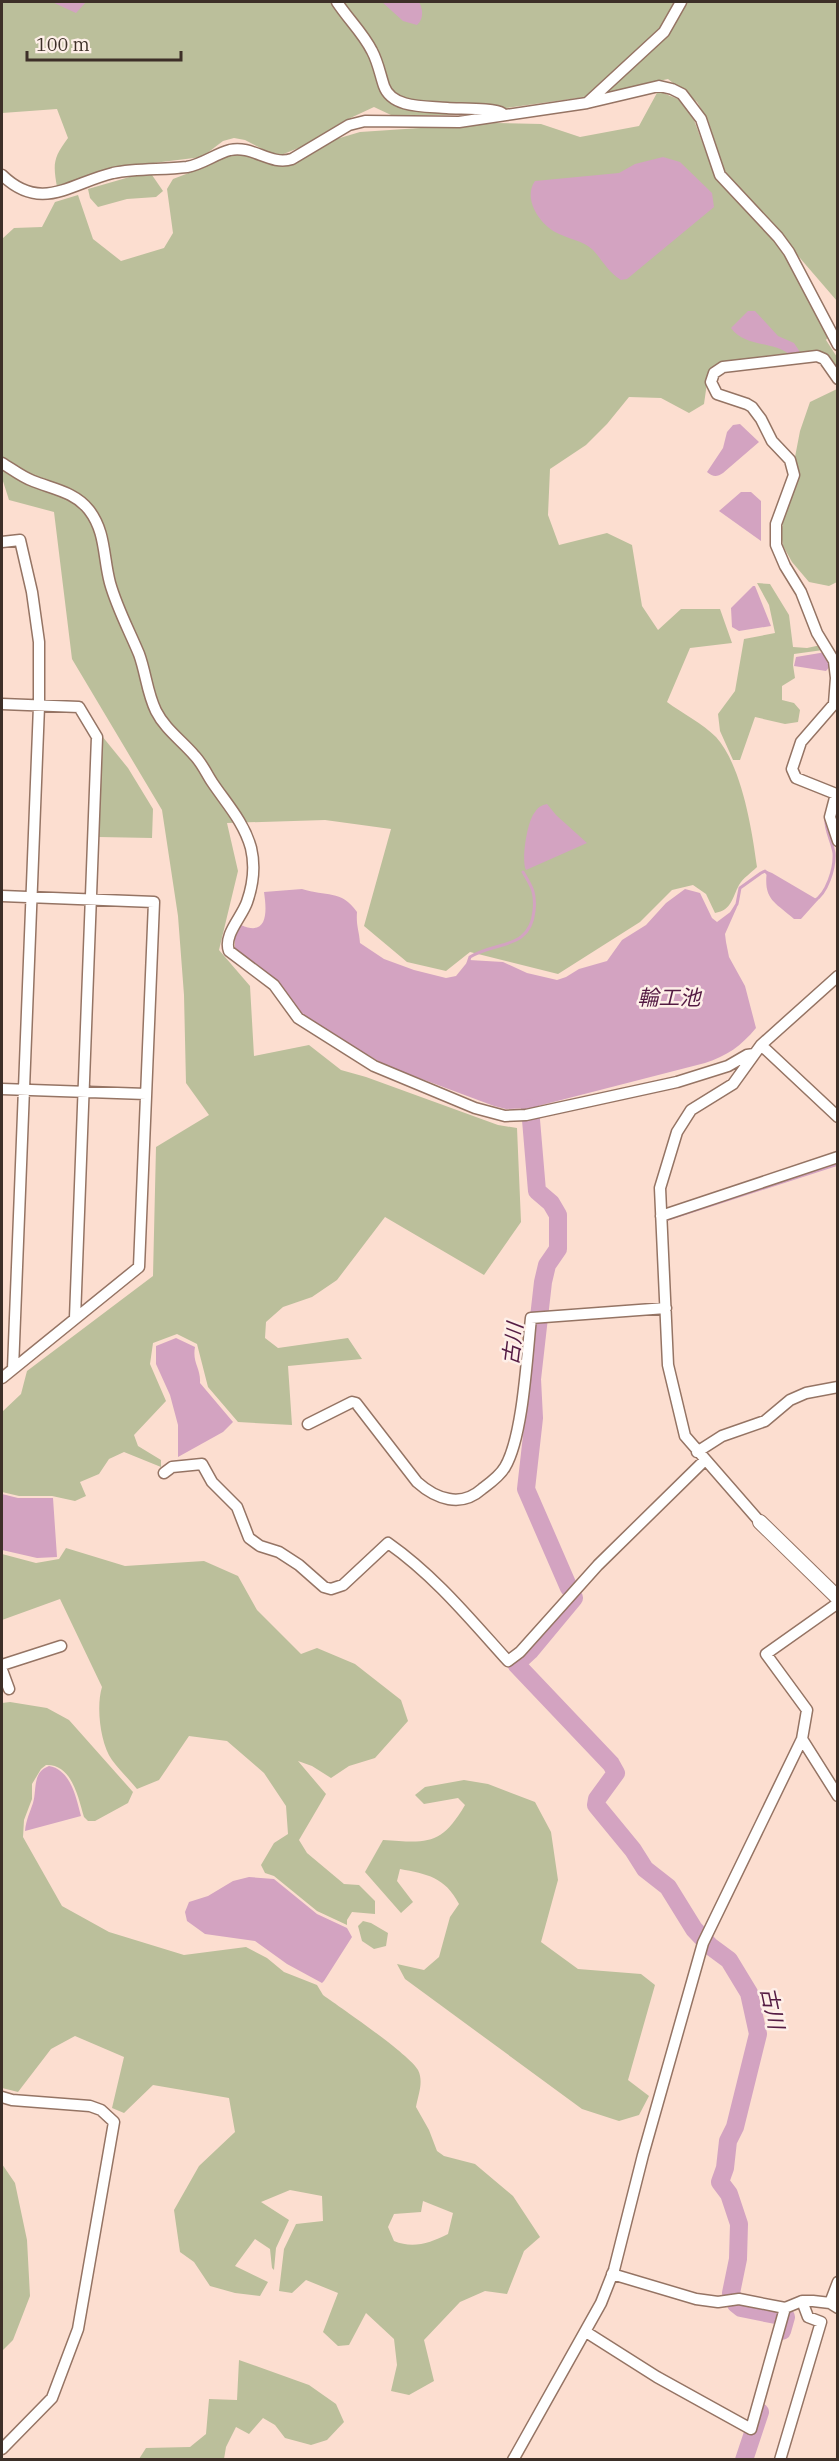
<svg xmlns="http://www.w3.org/2000/svg" width="839" height="2461" viewBox="0 0 839 2461" font-family="'IBM Plex Serif','Noto Sans JP',serif">
  <style>
    .green { fill: #bbbf9b; fill-rule: evenodd }
    .water { fill: #d3a3c1 }
    .lines { fill: none; stroke-linecap: round; stroke-linejoin: round }
    .stream { stroke: #d3a3c1; stroke-width: 3 }
    .river { stroke: #d3a3c1; stroke-width: 18 }
    .street-casing { stroke: #957464; stroke-width: 13 }
    .secondary-casing { stroke: #957464; stroke-width: 16 }
    .street { stroke: #fff; stroke-width: 10 }
    .secondary { stroke: #fff; stroke-width: 14 }
    .labels { text-anchor: middle; stroke-width: 5; stroke-linejoin: round; paint-order: stroke }
    .water-label { font-size: 21px; font-style: italic; fill: #541b43; stroke: #feefe8 }
  </style>
  <rect width="100%" height="100%" fill="#fcded0"/>
  <path class="green" d="M2 2H837V301L724 170 708 120 697 102 668 79 585 97 457 115H391L374 107 344 121 301 147 281 155 272 154 245 140 234 138 223 141 202 157 113 168 57 187C53 164 53 158 68 138L57 109 2 113Z
    M658 91 678 99 694 120 714 174 780 247 828 337 826 340 837 357V373L813 351 708 376 704 404 689 413 661 398 629 397 607 424 586 445 550 469 548 515 559 545 607 533 632 545 642 606 658 630 681 609H720L732 643 690 648 667 702C682 713 703 724 716 737 742 766 752 830 757 867 751 873 743 878 739 885 732 898 732 910 715 913L706 894 693 885 672 890 640 922 558 974 470 952 446 971 407 962 364 926 391 829 325 820 227 823 238 871 219 950 250 986 254 1056 309 1045 341 1070 366 1077 498 1125 517 1128 521 1222 484 1275 385 1217 337 1280 312 1297 283 1307 266 1322 265 1338 278 1348 348 1338 362 1359 288 1366 292 1425 238 1422 208 1387 197 1344 177 1334 153 1343 150 1364 166 1401 134 1435 138 1446 161 1460V1467L124 1452 109 1459 99 1474 80 1482 86 1496 75 1501 52 1496H19L2 1492V1412L21 1394 27 1371 153 1276 156 1147 209 1115 186 1083 184 995 178 916 162 810 72 659 54 512 9 500 2 478V239L14 228 42 227 55 202 78 195 93 239 121 261 164 248 173 233 167 189 173 179 207 166 228 155H242L280 166 295 162 333 140 360 132 495 123 541 124 580 137 639 126Z
    M152 175 163 191 156 197 127 199 98 207 90 198 88 189 133 176Z
    M837 389V582L829 586 809 582 792 562 783 546 781 534 783 522 799 477 795 457 800 431 810 402Z
    M757 583 770 584 789 615 793 647 807 648 821 645 823 650 794 654 793 665 795 678 782 686V700L794 703 800 710 798 722 785 724 755 717 740 760H733L720 731 718 714 735 691 744 639 775 633 769 605Z
    M102 736 128 768 153 809 152 838 99 837Z
    M66 1548 125 1566 204 1561 238 1576 257 1610 301 1654 317 1648 355 1664 401 1700 408 1721 375 1758 349 1766 331 1778 312 1766 298 1761 326 1794 299 1840 307 1853 344 1884 359 1885 375 1901V1914L352 1912 347 1920V1925L317 1911 274 1876 265 1873 261 1865 274 1843 288 1834 286 1806 264 1773 227 1741 189 1736 159 1780 137 1789C129 1779 119 1770 112 1760 100 1743 96 1706 102 1687L60 1599 2 1620V1554L36 1563 59 1559Z
    M10 1702 47 1708 69 1720 133 1792 128 1803 95 1821H88L84 1817C78 1797 72 1764 46 1765L41 1769 32 1784V1799L24 1820 23 1837 62 1906 109 1932 184 1955 246 1947 267 1958 284 1972 317 1985 323 1995C341 2008 409 2054 418 2070 424 2082 418 2095 416 2107L429 2130 437 2151 444 2156 475 2164 513 2196 540 2237 524 2251 507 2294 485 2291 460 2302 424 2340 434 2381 409 2395 391 2391 397 2365 394 2339 366 2313 349 2345 338 2346 323 2332 338 2293 306 2280 292 2293 279 2291 284 2249 296 2224 323 2221 322 2196 290 2190 261 2202 289 2220 276 2248 274 2270 272 2268 270 2249 255 2239 235 2266 268 2282 260 2296 235 2293 210 2286 194 2262 180 2252 174 2210 199 2166 235 2132 229 2098 153 2085 124 2113 112 2108 124 2057 75 2036 51 2049 18 2092 2 2088V1703ZM423 2201 453 2213 448 2234C430 2243 413 2249 394 2241L388 2227 394 2214 421 2212Z
    M464 1780 488 1784 535 1802 551 1832 558 1880 541 1942 578 1969 641 1974 655 1985 628 2080 649 2096 639 2115 619 2121 582 2109 405 1979 397 1964 424 1970 439 1957 450 1917 459 1904C445 1877 427 1874 400 1869L397 1881 413 1902 401 1913 365 1872 383 1840C427 1843 441 1846 465 1805L458 1798 424 1804 415 1795 425 1787Z
    M363 1921 371 1923 388 1933 386 1946 374 1949 362 1941 358 1926Z
    M2 2164 15 2183 27 2240 30 2296 13 2340 2 2351Z
    M239 2360 309 2385 336 2404 344 2422 327 2440 311 2445 285 2438 275 2425 263 2418 249 2434 236 2427 226 2447 224 2459H139L146 2448 190 2447 206 2434 209 2399 237 2400Z"/>
  <path class="water" d="M52 2H86L76 13Z
    M382 2H419C423 9 424 19 417 25L403 21Z
    M663 157 680 162 712 193 714 207 627 279 621 280C608 272 603 261 593 250 583 240 567 239 555 232 538 222 523 198 535 181L619 173 635 164Z
    M748 311H755L778 336 794 343 800 352 789 354C772 341 744 347 731 328Z
    M740 424 759 442 723 473C717 477 713 477 707 472L723 448 727 432 733 425Z
    M741 492H751L761 501V541L719 511Z
    M753 586H755L771 626 739 631 732 627 731 608Z
    M826 652 831 665 826 671 794 666 796 657Z
    M547 804 556 815 587 843 526 870C521 861 527 821 535 812 538 807 542 805 547 804Z
    M767 871 772 873 818 900 801 919H794C775 902 763 900 767 871Z
    M302 889C326 897 341 889 357 912 356 926 359 930 360 943L384 959 414 970 446 978 456 976 469 960 503 962 527 973 557 980 566 977 579 969 607 961 622 940 646 925 666 903 685 889 700 893 712 918 717 922 737 907 725 934 726 942 729 957 745 986 756 1028C741 1046 727 1056 705 1063L530 1108 506 1109 494 1106 387 1066 302 1017 235 948V938L241 925C268 937 267 912 264 892Z
    M176 1338 195 1347C192 1363 201 1368 200 1383L233 1422 223 1432 178 1457V1425L170 1395 156 1364V1346Z
    M2 1494 18 1498H53L57 1557 37 1558 2 1550Z
    M49 1766C71 1770 76 1797 81 1816L25 1831C26 1820 30 1812 33 1803 37 1790 32 1772 49 1766Z
    M249 1877 274 1879 317 1914 347 1928 352 1937 324 1981 322 1983 287 1964 255 1941 205 1934 187 1921 185 1912 189 1902 208 1896 233 1881Z"/>
  <g class="lines">
    <path class="stream" d="M814 901C827 894 835 868 834 853 832 840 824 829 826 816
      M732 912 737 904 740 888 761 873 765 871 768 874
      M468 963 470 957C496 941 530 950 534 911 536 893 532 887 523 872
      M665 1220 838 1164"/>
    <path class="river" d="M530 1108 537 1191 551 1203 558 1215V1249L547 1265 543 1282 532 1379 534 1418 526 1489 569 1588
      M574 1598 530 1651 516 1664 611 1764 616 1773 597 1799 596 1805 633 1850 645 1869 668 1887 694 1929 710 1946 729 1960 749 1993 758 2034 735 2127 728 2141 725 2168 720 2182 729 2194 739 2224 738 2259 731 2293 736 2304 741 2308 786 2317 782 2331
      M744 2460 760 2412"/>
    <g class="street-casing">
      <path id="street" d="M337 2C348 19 363 33 372 51 378 62 380 74 384 86 392 109 427 106 447 108 458 109 495 108 502 113
        M587 103 664 32 681 2
        M2 175C41 213 71 183 113 173 137 168 163 170 187 167 203 164 215 154 230 150 253 145 270 166 292 159L349 125 365 121 459 122 587 103 659 86 672 89 682 94 701 119 720 175 778 237 789 252 838 345
        M838 379 824 359 817 356 723 367 714 373 711 382 717 394 747 404 752 407 761 419 772 441 790 460 794 475 776 524V545L785 566 801 592 817 633 834 661 836 678 834 704 801 742 792 769 796 778 836 794 830 817 838 841
        M2 463C12 469 22 477 33 481 53 489 75 492 89 510 106 532 103 557 110 583 117 608 129 630 139 654 146 673 147 693 156 711 165 729 181 740 194 755 202 763 206 773 212 782 226 803 244 822 251 848 255 865 253 885 247 902 242 917 223 935 229 951L274 985 298 1018 374 1066 475 1108 505 1116 526 1115 677 1082 728 1066 747 1055 754 1054
        M2 542 20 540 32 592 39 642V706L13 1369
        M2 704 79 707 97 737 75 1318
        M2 896 154 902 139 1267 2 1378
        M761 1045 838 1117
        M2 1089 146 1094
        M661 1216 838 1157
        M308 1424 352 1402 356 1403 417 1482C436 1499 461 1508 482 1489 490 1483 500 1476 505 1467 523 1437 527 1355 531 1318L666 1308
        M697 1452 722 1436 765 1421 790 1400 806 1393 838 1387
        M164 1473 172 1467 202 1464 212 1482 237 1507 249 1538 260 1546 279 1552 299 1565 324 1587 331 1589 343 1585 388 1543C435 1576 470 1619 508 1661L520 1652 598 1565 705 1460
        M760 1522 685 1436 668 1365 660 1188 677 1132 691 1110 733 1084 761 1045 838 976
        M2 1665 61 1646
        M2 1670 9 1689
        M802 1739 838 1796
        M2 2097 12 2100 90 2106 101 2110 114 2122 78 2329 52 2398 2 2449
        M612 2274 696 2299 718 2302 739 2299 785 2308 802 2301H813L830 2303 838 2308
        M830 2303 838 2282
        M586 2332 657 2377 751 2429 785 2308
        M513 2460 601 2303 614 2270 643 2155 703 1943 802 1739 807 1710 766 1654 838 1603
        M780 2460 821 2322 808 2317 802 2301"/>
    </g>
    <g class="secondary-casing">
      <path id="secondary" d="M760 1522 838 1598"/>
    </g>
    <use href="#street" class="street"/>
    <use href="#secondary" class="secondary"/>
  </g>
  <g class="labels">
    <g class="water-label">
      <text x="669" y="1005">輪工池</text>
      <text transform="translate(513 1344) rotate(-83)" y="7">古川</text>
      <text transform="translate(772 2008) rotate(78)" y="7">古川</text>
    </g>
  </g>
  <rect width="839" height="2461" fill="none" stroke="#3d2f28" stroke-width="6"/>
  <path d="M27 51v9h154v-9" fill="none" stroke="#3d2f28" stroke-width="3"/>
  <text x="36" y="51" font-size="18" fill="#3d2f28" stroke="#feefe8" stroke-width="4.5" paint-order="stroke">100 m</text>
</svg>
